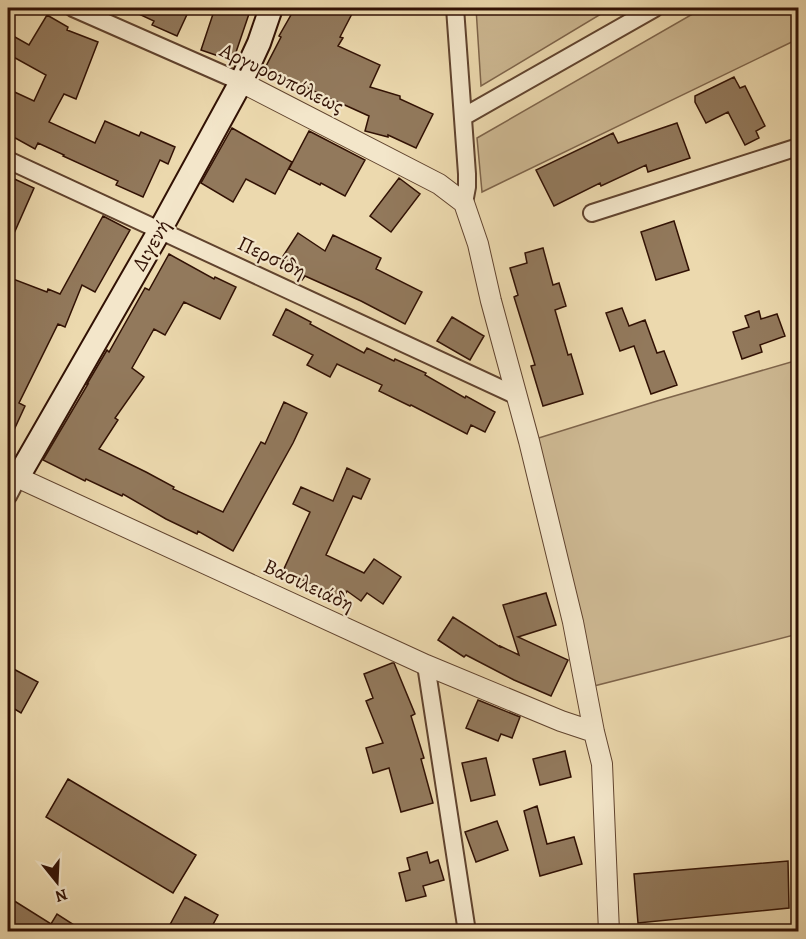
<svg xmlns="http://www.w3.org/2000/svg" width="806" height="939" viewBox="0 0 806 939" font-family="Alegreya,serif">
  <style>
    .green { fill: #ccb791; stroke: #7e644a; stroke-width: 1.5 }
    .building { fill: #92795c; stroke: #311104; stroke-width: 1.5 }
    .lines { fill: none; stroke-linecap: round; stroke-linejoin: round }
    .minor-casing { stroke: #60432e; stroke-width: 20 }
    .tertiary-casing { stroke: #60432e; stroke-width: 22 }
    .secondary-casing { stroke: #311104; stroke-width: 26 }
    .minor { stroke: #f3e6ca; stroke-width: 16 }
    .tertiary { stroke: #f3e6ca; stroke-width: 20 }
    .secondary { stroke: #f3e6ca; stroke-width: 22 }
    .labels { text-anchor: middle; stroke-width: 4.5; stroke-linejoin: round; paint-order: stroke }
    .street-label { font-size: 21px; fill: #311104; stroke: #f3e6ca }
  </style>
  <rect width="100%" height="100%" fill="#ecd9ae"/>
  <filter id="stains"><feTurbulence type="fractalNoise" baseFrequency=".00333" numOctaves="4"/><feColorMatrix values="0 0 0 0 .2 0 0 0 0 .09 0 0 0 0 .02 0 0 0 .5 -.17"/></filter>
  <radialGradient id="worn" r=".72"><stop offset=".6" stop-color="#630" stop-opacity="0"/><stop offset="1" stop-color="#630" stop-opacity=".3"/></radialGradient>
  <path class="green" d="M476 8H611L481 86Z
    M703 8H798V39L482 192 477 138Z
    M798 360V634L586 688 529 441 657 401Z"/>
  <path class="building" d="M126 8H190L177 36 152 25 154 21Z
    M215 8H251L233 61 201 50Z
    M295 8H355L340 37 343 38 338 46 380 65 370 87 400 96V99L433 114 416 148 388 135V137L365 131 369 116 305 87 302 94 262 74 281 37 279 36Z
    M47 15 68 27 67 30 98 42 76 99 64 94 49 122 95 143 105 121 139 136 141 132 175 147 168 164 160 160 143 197 116 185 118 181 63 156 64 155 38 143 35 149 8 134V89L34 101 46 75 8 54V33L29 45Z
    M734 77 740 88 745 86 765 126 756 131 759 138 745 145 728 112 706 123 695 102V96Z
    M677 123 690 158 648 172 646 165 601 186 600 183 554 206 536 170 613 133 618 143Z
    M232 128 292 162 275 194 246 179 233 202 201 183Z
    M309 131 365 160 345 196 321 183 320 185 289 169Z
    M8 176 34 188 8 247Z
    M399 178 420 194 391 232 370 216Z
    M103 216 130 230 95 292 82 285 65 327 58 324 19 403 25 406 8 443V277L47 292 48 289 60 294Z
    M674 221 689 270 656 280 641 232Z
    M298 233 325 251 333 235 381 258 376 269 422 292 405 324 361 301 305 276 302 280 278 264Z
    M543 248 553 285 559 283 566 306 555 310 568 355 571 354 583 394 543 406 531 366 535 365 514 297 518 295 510 268 527 263 525 253Z
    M169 254 214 279 215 277 236 287 220 319 184 302 165 335 154 329 132 368 144 377 115 418 118 420 99 449 146 472 174 487 173 489 223 512 261 442 265 444 284 402 307 413 293 443 233 551 198 531 197 534 166 519 123 494 122 496 86 479 85 481 43 460 88 384H87L107 350 109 352 145 288 149 290Z
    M622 308 629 326 645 320 657 353 664 351 677 385 651 394 634 346 620 351 606 313Z
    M286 309 311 322 310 324 364 353 367 348 394 361 395 359 426 373 425 375 465 398 466 396 495 412 485 432 471 425 467 434 411 405 410 406 379 391 382 385 337 364 330 377 307 365 313 355 273 335Z
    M759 311 761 319 777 314 785 336 760 345 762 352 742 359 733 332 749 327 745 316Z
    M452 317 484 336 470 360 437 341Z
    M347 468 370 479 361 499 353 496 326 555 364 573 374 559 401 577 383 604 367 593 361 601 347 591 342 601 316 589 317 587 283 571 310 512 293 504 301 487 333 501Z
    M546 593 556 625 518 637 568 660 551 696 514 680 466 655 464 657 438 640 453 617 500 647V646L519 655 503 605Z
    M392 663H394L415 714 411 716 424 758 421 759 433 803 401 812 389 768 373 773 366 748 383 743 366 701 373 698 364 674Z
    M8 666 38 682 21 713 8 705Z
    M478 700 520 717 512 738 501 734 498 741 466 728Z
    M565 751 571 777 540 785 533 759Z
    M486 758 495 795 471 801 462 763Z
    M68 779 196 855 173 893 46 817Z
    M537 806 547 844 574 837 582 864 540 876 524 811Z
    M497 821 508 850 476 862 465 832Z
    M427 852 430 863 438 860 444 880 423 886 426 896 406 901 399 873 410 870 407 858Z
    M788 861 789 908 638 923 634 874Z
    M8 897 51 924 57 914 85 932H8Z
    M185 897 218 915 209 932H166Z"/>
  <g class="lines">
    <g class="minor-casing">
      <path id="minor" d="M73 8 241 82
        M455 8 467 174V187L464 203
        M463 117 655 8
        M8 160 517 396
        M592 213 798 147
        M8 496 18 477
        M426 665 467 932"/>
    </g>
    <g class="tertiary-casing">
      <path id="tertiary" d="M241 82 439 184 464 203 478 244 491 301 529 441 573 622 594 732 602 764 609 932
        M8 473 426 665 561 721 594 732"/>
    </g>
    <g class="secondary-casing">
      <path id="secondary" d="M18 477 160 230 241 82 259 43 271 8"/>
    </g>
    <use href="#minor" class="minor"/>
    <use href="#tertiary" class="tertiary"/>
    <use href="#secondary" class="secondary"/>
  </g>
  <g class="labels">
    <g class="street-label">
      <text transform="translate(282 78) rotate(26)" y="7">Αργυρουπόλεως</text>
      <text transform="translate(151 245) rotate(-60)" y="7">Διγενή</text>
      <text transform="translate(272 257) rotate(25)" y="7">Περσίδη</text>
      <text transform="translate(309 585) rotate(25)" y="7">Βασιλειάδη</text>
    </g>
  </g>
  <rect width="806" height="939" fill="none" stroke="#ecd9ae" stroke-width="30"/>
  <rect x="9" y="9" width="788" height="921" fill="none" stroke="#311104" stroke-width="3"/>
  <rect x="15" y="15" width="776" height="909" fill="none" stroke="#311104" stroke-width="1.5"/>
  <g transform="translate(57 882) rotate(162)" stroke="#f3e6ca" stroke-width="4.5" paint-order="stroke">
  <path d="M0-4.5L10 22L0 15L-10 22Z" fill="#311104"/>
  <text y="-9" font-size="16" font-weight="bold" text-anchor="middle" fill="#311104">N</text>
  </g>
  <rect width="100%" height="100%" filter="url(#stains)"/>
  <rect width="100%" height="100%" fill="url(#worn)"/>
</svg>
